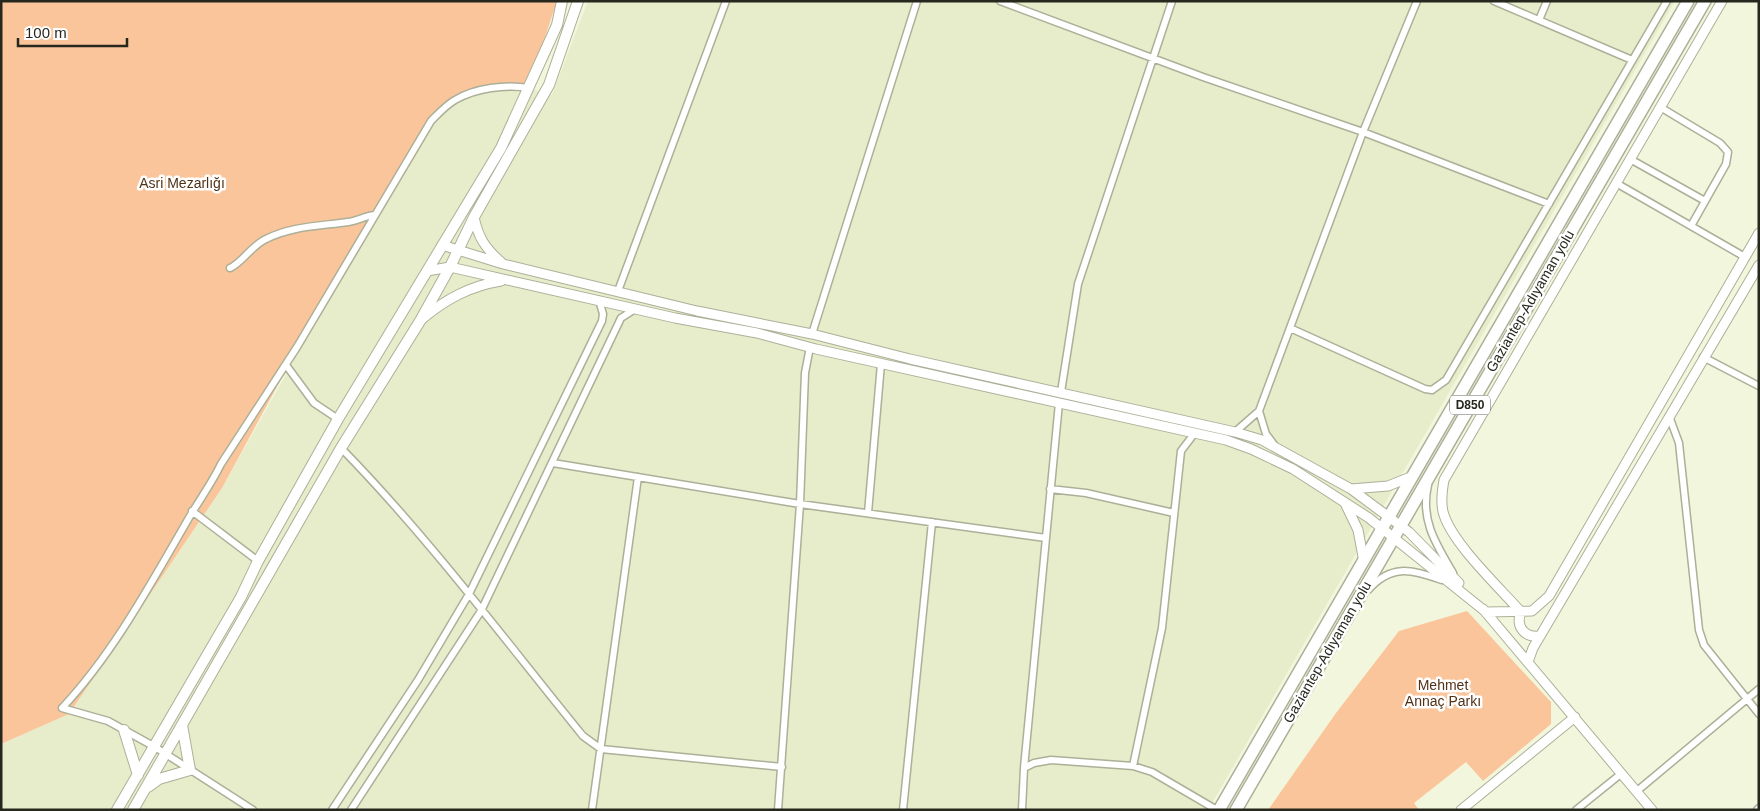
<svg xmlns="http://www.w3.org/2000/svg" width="1760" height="811" viewBox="0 0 1760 811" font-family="Arial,sans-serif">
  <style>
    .built { fill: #e7eccb }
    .green { fill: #fbc59c }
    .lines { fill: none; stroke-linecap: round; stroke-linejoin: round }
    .street-casing { stroke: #acb098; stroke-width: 9 }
    .secondary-casing { stroke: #acb098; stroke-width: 11 }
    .primary-casing { stroke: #acb098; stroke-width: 12 }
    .highway-casing { stroke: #acb098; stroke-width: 14 }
    .street { stroke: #fff; stroke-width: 6 }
    .secondary { stroke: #fff; stroke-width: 9 }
    .primary { stroke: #fff; stroke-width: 10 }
    .highway { stroke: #fff; stroke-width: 11 }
    .labels { text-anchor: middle; stroke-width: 5; stroke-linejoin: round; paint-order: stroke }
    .shield { fill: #fff; stroke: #676861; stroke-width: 1 }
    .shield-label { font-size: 12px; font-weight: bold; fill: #26271d }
    .park-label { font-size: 14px; fill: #523217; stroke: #fff }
    .street-label { font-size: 14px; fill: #26271d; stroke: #fff }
  </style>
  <rect width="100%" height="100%" fill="#f2f6dc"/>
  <path class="built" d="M588 1H1675L1208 810H1V744L69 714 222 488 430 119 471 92 528 88 552 95Z"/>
  <path class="green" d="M1 1H557L528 88 471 92 430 119 361 232 222 488 69 714 1 744Z
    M1467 611 1551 702V724L1483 781 1466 762 1414 803 1419 810H1268L1336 713 1399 631Z"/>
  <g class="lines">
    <g class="street-casing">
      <path id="street" d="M1000 1 1203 77 1363 132 1549 204
        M1494 1 1632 60
        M1539 20 1547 1
        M1660 107 1720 143 1728 152 1726 164 1691 226
        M1630 159 1705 201
        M1616 183 1745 257
        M230 268C242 263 252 245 266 239 292 226 320 226 348 222 357 221 365 216 374 215
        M618 291 726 1
        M1290 328 1425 389 1432 390 1446 380 1667 1
        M812 334 917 1
        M1703 357 1759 386
        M286 365 314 403 338 419
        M1061 392 1078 284 1172 1
        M1259 411 1266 434 1275 446
        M1669 416 1679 443 1699 630 1704 645 1759 714
        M1235 432 1259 411 1363 132 1417 1
        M341 448C429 538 504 639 583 736L601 749 782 767
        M553 463 800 504 1046 538 1024 768
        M1428 485C1420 520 1436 544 1453 573
        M1050 489 1086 493 1174 513
        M192 511 258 561
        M868 513 881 364
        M1046 538 1059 403
        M1368 590C1392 563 1411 570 1442 580
        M1133 766 1162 628 1181 451 1194 434
        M1637 791 1759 689
        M253 810 155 747 108 721 62 708C112 655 149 587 186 523 197 503 211 485 221 464L297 347 431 121C438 114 446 105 455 100 475 88 506 84 529 88
        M332 810 418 680 469 594 602 321 603 314 599 300
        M351 810 481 611 621 318 635 309
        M592 810 638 477
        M778 810 800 504 805 373 810 347
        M903 810 932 522
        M1022 810 1024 768 1034 763 1051 760 1133 766 1152 772 1217 810
        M1576 810 1622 773
        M1757 810 1759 808"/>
    </g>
    <g class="secondary-casing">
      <path id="secondary" d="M474 217C478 237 485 248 501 262
        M442 245 503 264 697 311 812 334 910 359 1235 432 1262 440 1351 489 1409 532 1459 583
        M427 271 450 267 675 318 757 333 816 349 1226 440 1251 449 1293 469 1369 518 1486 612 1532 611 1549 596 1759 233
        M422 319C446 299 470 286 501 281
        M1351 489 1388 486 1413 476
        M1345 503 1358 530 1364 562
        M1483 609 1652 810
        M1521 612C1499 587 1454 545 1444 515 1440 504 1442 491 1444 480L1722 1
        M1521 612C1515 627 1525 638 1540 636
        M1528 662 1533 648 1759 265
        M1461 810 1575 717"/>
    </g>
    <g class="primary-casing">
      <path id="primary" d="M124 730 138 775
        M148 787 159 779 190 770 182 725
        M117 810 241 597 258 561 338 419 501 148 557 25 562 1
        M133 810 341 448 420 321 450 267 474 217 549 85 578 1"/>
    </g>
    <g class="highway-casing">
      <path id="highway" d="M1219 810 1688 1
        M1236 810 1705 1"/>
    </g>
    <use href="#street" class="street"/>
    <use href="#secondary" class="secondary"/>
    <use href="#primary" class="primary"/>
    <use href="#highway" class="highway"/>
  </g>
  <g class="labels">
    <rect class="shield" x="1450" y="395.5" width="40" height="19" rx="4"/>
    <g class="shield-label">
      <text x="1470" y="409">D850</text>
    </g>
    <g class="park-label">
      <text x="182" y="188">Asri Mezarlığı</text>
      <text x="1443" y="690">Mehmet<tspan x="1443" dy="16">Annaç Parkı</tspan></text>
    </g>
    <g class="street-label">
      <text transform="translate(1530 301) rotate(-60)" y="5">Gaziantep-Adıyaman yolu</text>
      <text transform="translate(1327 652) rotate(-60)" y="5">Gaziantep-Adıyaman yolu</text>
    </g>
  </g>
  <rect width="1760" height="811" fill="none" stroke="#26271d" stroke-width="5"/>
  <path d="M18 38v8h109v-8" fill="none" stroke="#26271d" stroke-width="2.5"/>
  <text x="25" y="38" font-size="15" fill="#26271d" stroke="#ffffff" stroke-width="4" paint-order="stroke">100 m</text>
</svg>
